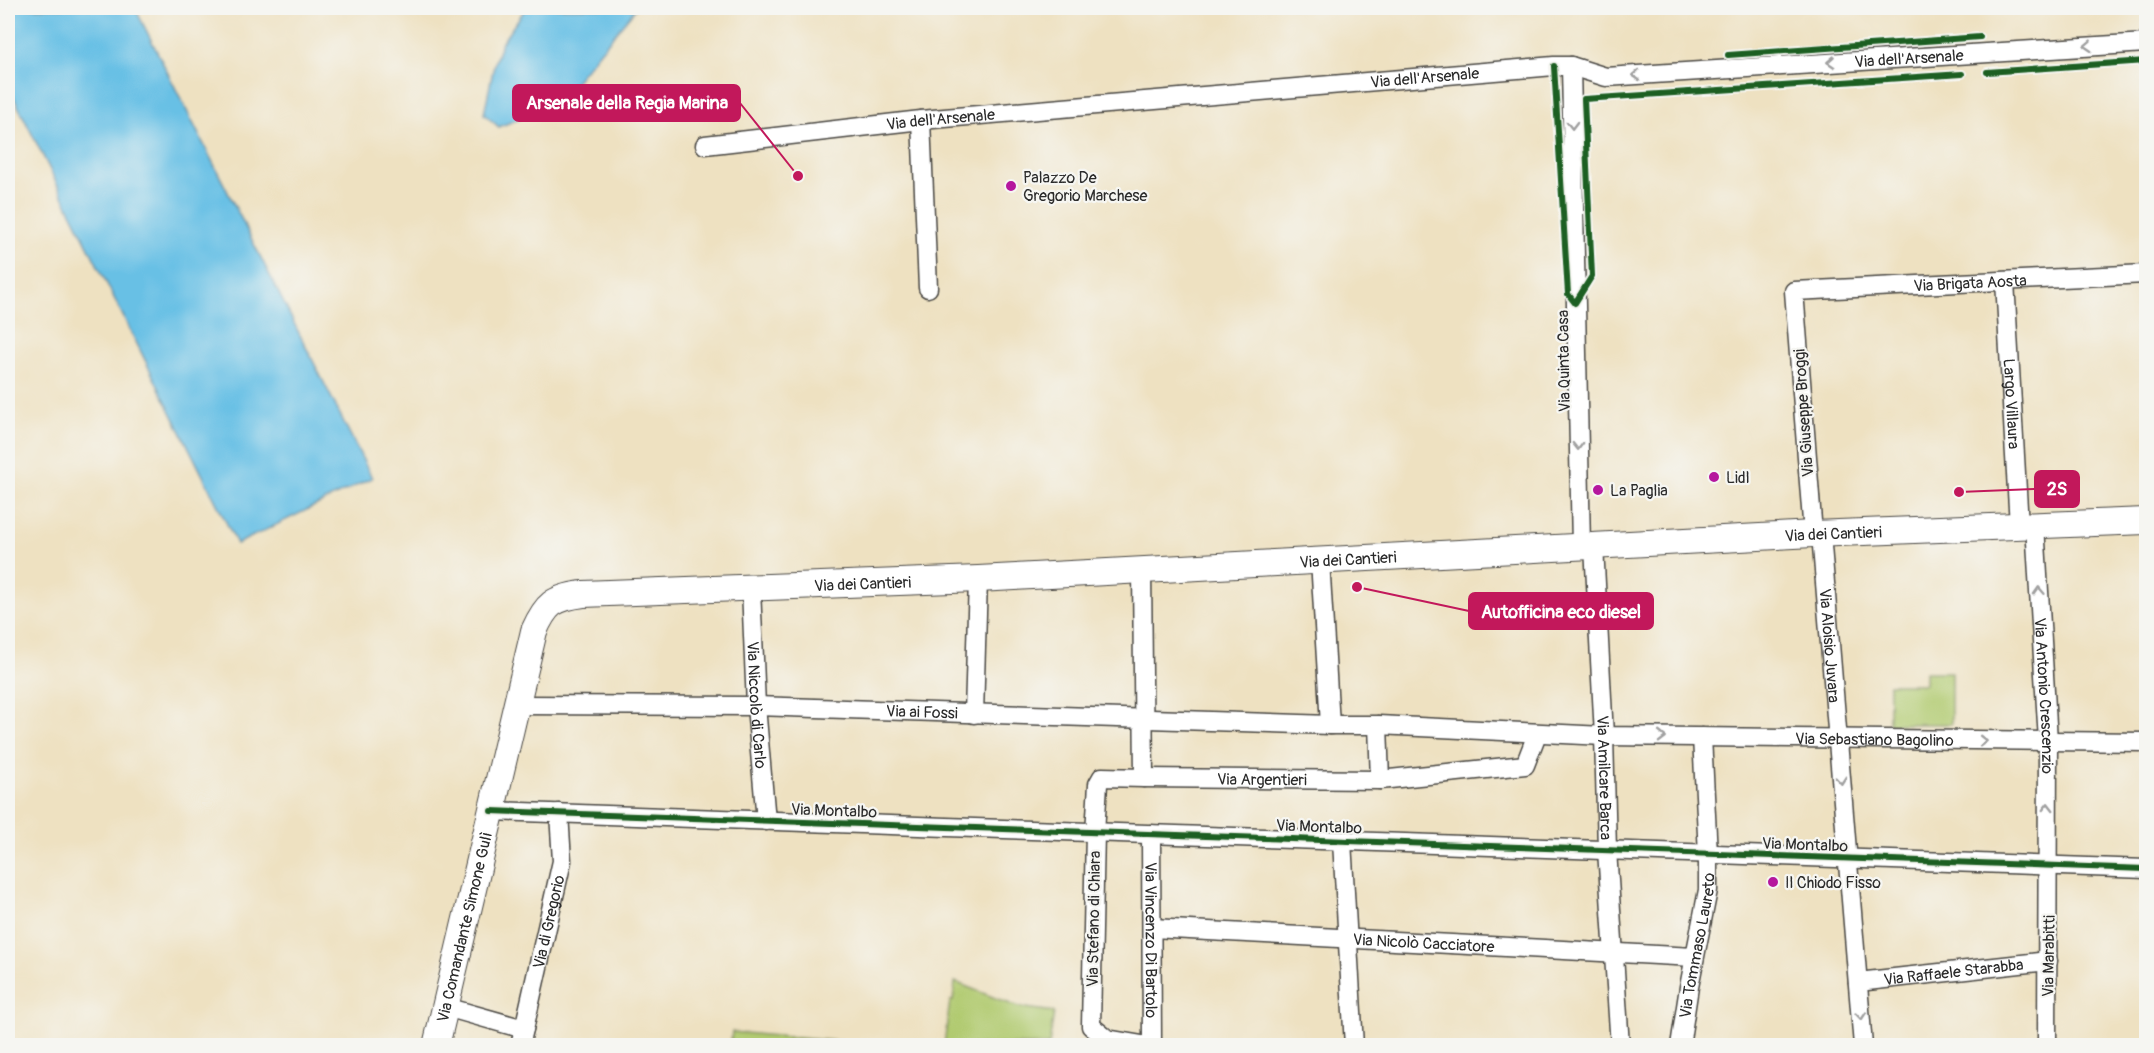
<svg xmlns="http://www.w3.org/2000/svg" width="2154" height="1053" viewBox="0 0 2154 1053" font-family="Pangolin,sans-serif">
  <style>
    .green { fill: #b1ca70; stroke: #6e7a4e; stroke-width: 1.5 }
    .water { fill: #67c0e5; stroke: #497688; stroke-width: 1.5 }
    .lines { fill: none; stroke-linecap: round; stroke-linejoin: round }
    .minor-casing { stroke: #484642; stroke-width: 21 }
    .secondary-casing { stroke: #484642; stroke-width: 28 }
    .minor { stroke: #fff; stroke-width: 18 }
    .secondary { stroke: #fff; stroke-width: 26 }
    .cycleway-casing { stroke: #f6f6f2; stroke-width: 10 }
    .cycleway { stroke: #1b5e20; stroke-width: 6 }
    .oneway { stroke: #a0a0a0 }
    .poi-dot { fill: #b5179e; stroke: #f6f6f2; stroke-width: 2 }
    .labels { text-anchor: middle; stroke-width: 4.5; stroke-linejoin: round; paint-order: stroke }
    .street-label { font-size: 16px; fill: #2b2b2b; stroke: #f6f6f2 }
    .poi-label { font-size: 16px; fill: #2b2b2b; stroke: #f6f6f2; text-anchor: start }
    .leader { fill: none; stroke: #c2185b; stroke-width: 2 }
    .callout-dot { fill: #c2185b; stroke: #f6f6f2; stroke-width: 2 }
    .callout { fill: #c2185b; stroke: #c2185b; stroke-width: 2 }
    .callout-label { font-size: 18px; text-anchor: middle; font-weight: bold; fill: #fff }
  </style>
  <rect width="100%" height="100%" fill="#f6f6f2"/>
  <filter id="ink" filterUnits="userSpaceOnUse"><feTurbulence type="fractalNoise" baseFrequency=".0167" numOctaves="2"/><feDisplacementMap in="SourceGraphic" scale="12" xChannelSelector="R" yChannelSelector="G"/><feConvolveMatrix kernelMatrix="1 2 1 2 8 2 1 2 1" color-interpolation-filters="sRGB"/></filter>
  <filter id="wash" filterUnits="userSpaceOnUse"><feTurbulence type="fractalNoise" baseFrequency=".008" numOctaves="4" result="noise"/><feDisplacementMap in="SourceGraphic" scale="24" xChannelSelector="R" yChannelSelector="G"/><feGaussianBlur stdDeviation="1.35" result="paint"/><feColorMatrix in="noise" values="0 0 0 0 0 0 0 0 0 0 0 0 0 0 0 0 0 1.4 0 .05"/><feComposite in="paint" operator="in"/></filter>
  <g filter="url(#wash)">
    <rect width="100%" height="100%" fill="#eee1c1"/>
    <path class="green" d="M1925 672H1951V724H1889V684H1925Z
      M955 982 1018 1007 1054 1012 1049 1045H944L950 1001H953Z
      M732 1032 881 1045H730Z"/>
    <path class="water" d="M8 8H135L372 478 237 544 8 86Z
      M526 8H636L565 94 547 106 499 127 484 114 495 61 502 42Z"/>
  </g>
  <g filter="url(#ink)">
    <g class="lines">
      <g class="minor-casing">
        <g id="minor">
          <path d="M1571 66 1581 546"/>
          <path d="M921 120 928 288"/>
          <path id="s1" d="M705 145 921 120 1554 66H1571L1606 77 2146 43"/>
          <path id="s2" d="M2005 281 2019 526"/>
          <path id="s3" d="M2035 525 2048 741 2047 1046"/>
          <path id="s4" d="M1813 534 1794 291 2146 274"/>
          <path id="s5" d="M1821 534 1863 1046"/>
          <path id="s6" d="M1594 546 1604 736 1607 850 1620 1046"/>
          <path d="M1320 560 1330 725"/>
          <path d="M1142 570 1144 778 1102 777 1098 784 1095 832 1091 1026 1107 1039 1148 1046"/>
          <path id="s7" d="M751 588 756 706 766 821"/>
          <path id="s8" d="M516 705 756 706 1330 725H1378L1604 736 2146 742"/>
          <path d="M974 714 978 579"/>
          <path d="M1378 725 1380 780 1525 765 1537 734"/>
          <path id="s9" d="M1144 778 1380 780"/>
          <path d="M491 811 2146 869"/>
          <path id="s10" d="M1151 834 1152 1046"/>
          <path d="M1342 841 1354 1046"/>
          <path id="s11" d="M1152 928 1694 957"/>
          <path id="s12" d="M1858 982 2048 961"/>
          <path d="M446 1007 524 1029 520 1046"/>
          <path id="s13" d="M524 1029 562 861 559 813"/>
          <path id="s14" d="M1680 1046 1689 987 1708 890V854L1702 737"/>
        </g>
      </g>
      <g class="secondary-casing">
        <g id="secondary">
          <path id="s15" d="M436 1046 534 631C546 604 553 598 583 594L978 579 1813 534 2146 521"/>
        </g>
      </g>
      <use href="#minor" class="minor"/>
      <use href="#secondary" class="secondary"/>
      <g class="cycleway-casing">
        <path id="cycleway" d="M1728 55 1980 37
          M1554 66 1568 294 1575 303 1592 276 1584 99 1962 74
          M1987 72 2146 61
          M491 811 2146 869"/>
      </g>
      <use href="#cycleway" class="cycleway"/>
    </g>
    <defs><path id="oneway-chevron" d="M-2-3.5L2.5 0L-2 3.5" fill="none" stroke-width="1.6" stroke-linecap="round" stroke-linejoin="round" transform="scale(1.5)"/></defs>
    <g class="oneway">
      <use href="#oneway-chevron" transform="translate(2088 46) rotate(177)"/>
      <use href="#oneway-chevron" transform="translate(1831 62) rotate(176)"/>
      <use href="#oneway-chevron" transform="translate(1636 75) rotate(176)"/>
      <use href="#oneway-chevron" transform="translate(1572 125) rotate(89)"/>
      <use href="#oneway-chevron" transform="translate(1578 446) rotate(89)"/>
      <use href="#oneway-chevron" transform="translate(2039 591) rotate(-93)"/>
      <use href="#oneway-chevron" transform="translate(1662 737) rotate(1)"/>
      <use href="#oneway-chevron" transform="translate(1983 741) rotate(1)"/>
      <use href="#oneway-chevron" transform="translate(1841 780) rotate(85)"/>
      <use href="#oneway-chevron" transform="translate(2048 807) rotate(-90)"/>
      <use href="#oneway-chevron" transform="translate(1861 1016) rotate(85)"/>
    </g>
  </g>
  <g class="poi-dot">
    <circle cx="1011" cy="186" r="6"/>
    <circle cx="1714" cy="477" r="6"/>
    <circle cx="1598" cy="490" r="6"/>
    <circle cx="1773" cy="882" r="6"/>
  </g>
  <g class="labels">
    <g class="street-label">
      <text dy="6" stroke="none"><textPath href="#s1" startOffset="1210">Via dell'Arsenale</textPath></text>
      <text dy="6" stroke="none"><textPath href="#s1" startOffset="723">Via dell'Arsenale</textPath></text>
      <text dy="6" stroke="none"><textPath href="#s1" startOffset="237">Via dell'Arsenale</textPath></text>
      <text dy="6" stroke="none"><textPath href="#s4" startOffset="420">Via Brigata Aosta</textPath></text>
      <text transform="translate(1563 361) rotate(-91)" y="6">Via Quinta Casa</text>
      <text dy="6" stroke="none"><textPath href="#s2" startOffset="123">Largo Villaura</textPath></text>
      <text transform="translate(1803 413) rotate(-94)" y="6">Via Giuseppe Broggi</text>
      <text dy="6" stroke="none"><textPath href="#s15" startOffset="1744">Via dei Cantieri</textPath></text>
      <text dy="6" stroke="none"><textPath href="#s15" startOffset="1258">Via dei Cantieri</textPath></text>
      <text dy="6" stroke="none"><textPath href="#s15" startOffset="772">Via dei Cantieri</textPath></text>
      <text dy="6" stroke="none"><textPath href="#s5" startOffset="112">Via Aloisio Juvara</textPath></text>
      <text dy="6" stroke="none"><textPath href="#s3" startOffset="171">Via Antonio Crescenzio</textPath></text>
      <text dy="6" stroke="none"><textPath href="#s7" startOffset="117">Via Niccolò di Carlo</textPath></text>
      <text dy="6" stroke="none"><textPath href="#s8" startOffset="406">Via ai Fossi</textPath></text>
      <text dy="6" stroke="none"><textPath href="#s8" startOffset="1359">Via Sebastiano Bagolino</textPath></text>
      <text dy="6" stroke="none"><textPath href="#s6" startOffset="232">Via Amilcare Barca</textPath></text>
      <text dy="6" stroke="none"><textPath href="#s9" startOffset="118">Via Argentieri</textPath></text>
      <text transform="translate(834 810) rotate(2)" y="6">Via Montalbo</text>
      <text transform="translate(1319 826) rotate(2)" y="6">Via Montalbo</text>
      <text transform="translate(1805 844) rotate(2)" y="6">Via Montalbo</text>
      <text transform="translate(1093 919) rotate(-89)" y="6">Via Stefano di Chiara</text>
      <text dy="6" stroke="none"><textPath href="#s13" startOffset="110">Via di Gregorio</textPath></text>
      <text dy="6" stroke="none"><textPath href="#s15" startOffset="122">Via Comandante Simone Gulì</textPath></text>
      <text dy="6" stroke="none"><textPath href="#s10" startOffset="106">Via Vincenzo Di Bartolo</textPath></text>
      <text dy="6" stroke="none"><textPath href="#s11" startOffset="272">Via Nicolò Cacciatore</textPath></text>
      <text dy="6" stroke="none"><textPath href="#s14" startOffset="102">Via Tommaso Laureto</textPath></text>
      <text transform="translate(2048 956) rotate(-89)" y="6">Via Marabitti</text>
      <text dy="6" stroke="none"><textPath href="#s12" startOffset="96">Via Raffaele Starabba</textPath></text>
    </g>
    <g class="poi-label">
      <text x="1023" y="183">Palazzo De<tspan x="1023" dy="18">Gregorio Marchese</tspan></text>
      <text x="1726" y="483">Lidl</text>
      <text x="1610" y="496">La Paglia</text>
      <text x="1785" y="888">Il Chiodo Fisso</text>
    </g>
  </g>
  <path class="leader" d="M798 176L740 103M1959 492L2035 489M1357 587L1469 611"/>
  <g class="callout-dot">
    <circle cx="798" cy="176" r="6"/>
    <circle cx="1959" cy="492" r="6"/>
    <circle cx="1357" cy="587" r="6"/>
  </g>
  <g class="callout">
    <rect x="513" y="85" width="227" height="36" rx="6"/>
    <rect x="2035" y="471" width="44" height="36" rx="6"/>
    <rect x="1469" y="593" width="184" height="36" rx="6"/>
  </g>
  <g class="callout-label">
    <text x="627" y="109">Arsenale della Regia Marina</text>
    <text x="2057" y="495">2S</text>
    <text x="1561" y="618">Autofficina eco diesel</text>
  </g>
  <rect width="2154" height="1053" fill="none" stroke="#f6f6f2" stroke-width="30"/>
</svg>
